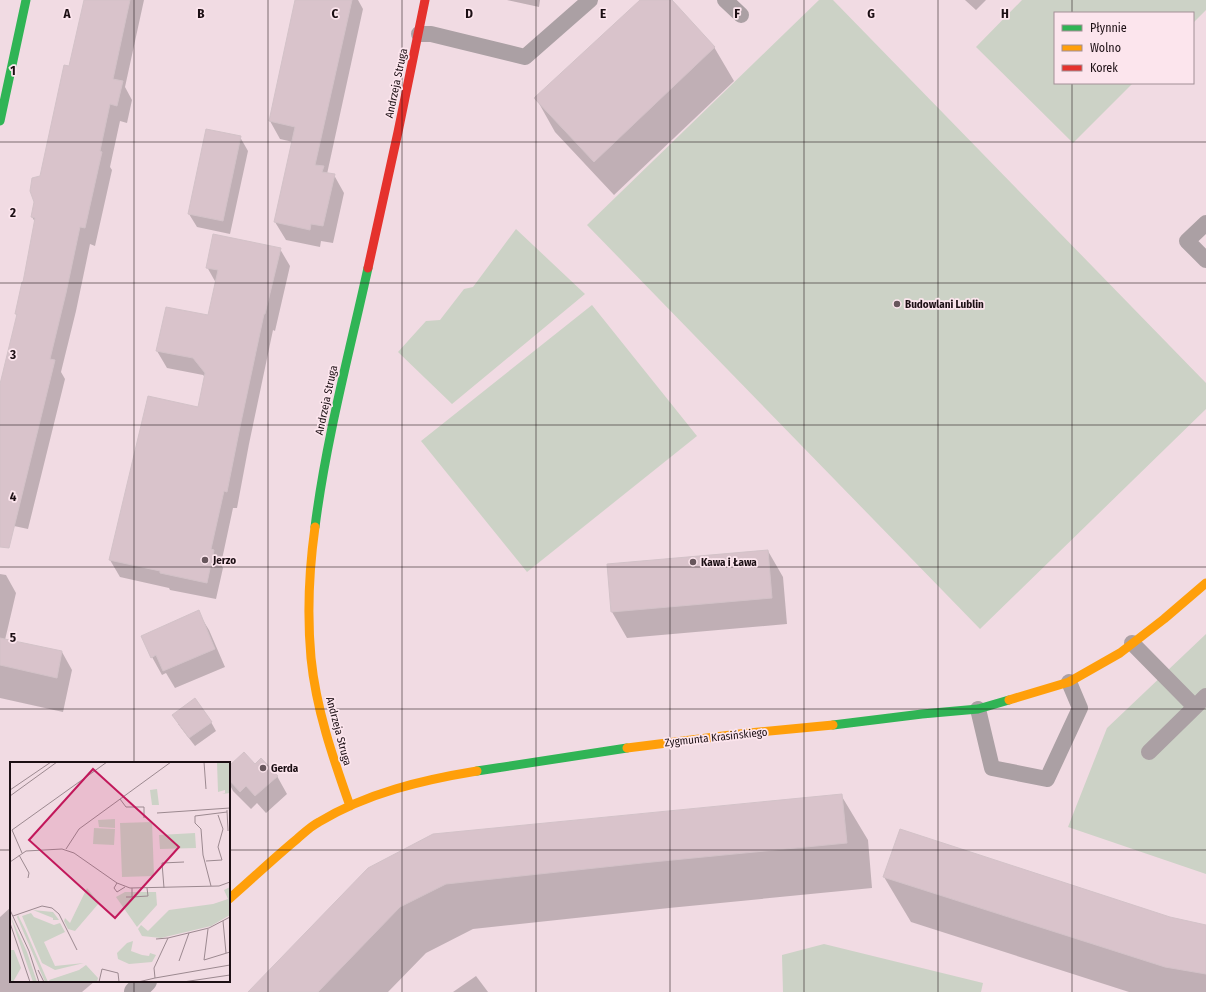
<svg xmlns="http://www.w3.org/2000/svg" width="1206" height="992" viewBox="0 0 1206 992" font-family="'Fira Sans Condensed',sans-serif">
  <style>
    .green { fill: #ccd2c6 }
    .shadow { fill: #0003 }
    .building { fill: #d9c3cb; stroke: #d3c2c8 }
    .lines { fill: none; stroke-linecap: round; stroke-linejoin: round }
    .lane { stroke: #aba0a4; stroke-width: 16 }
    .street { stroke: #aba0a4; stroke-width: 22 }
    .fast { stroke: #30b455; stroke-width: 9 }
    .slow { stroke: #ff9f0a; stroke-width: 9 }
    .jam { stroke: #e5322d; stroke-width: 9 }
    .grid { fill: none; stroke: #1c0f14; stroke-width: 1; stroke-opacity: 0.55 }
    .poi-dot { fill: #67565c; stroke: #fce5ed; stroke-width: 1.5 }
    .labels { text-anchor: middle; stroke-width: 3.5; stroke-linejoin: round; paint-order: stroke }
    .street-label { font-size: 11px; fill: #1c0f14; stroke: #fce5ed }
    .poi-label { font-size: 11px; font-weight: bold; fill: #1c0f14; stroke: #fce5ed; text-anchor: start }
    .inset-road { fill: none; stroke: #9c8990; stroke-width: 1 }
    .view { fill: #c2185b; fill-opacity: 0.15; stroke: #c2185b; stroke-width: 2 }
    .inset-edge { fill: none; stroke: #1c0f14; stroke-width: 2 }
    .grid-label { font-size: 13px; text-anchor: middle; font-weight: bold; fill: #1c0f14; stroke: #fce5ed; stroke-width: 3.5; stroke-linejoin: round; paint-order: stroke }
  </style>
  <rect width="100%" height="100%" fill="#f1dbe3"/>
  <path class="green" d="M819 0H833L1206 383V409L980 629 587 225Z
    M1022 0H1206V10L1193 23V13H1055V83H1133L1073 143 976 47Z
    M516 229 585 294 452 404 398 352 426 321 440 320 464 289 473 287Z
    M592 305 697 436 527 572 421 441Z
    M1206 634V874L1068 827 1107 728Z
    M824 944 983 983 981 992H783L782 955Z"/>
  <path class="shadow" d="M85 0H144L125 87 132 100 127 123 120 121 110 167 112 170 95 246 90 244 76 311 61 372 65 379 28 529 0 523V390L18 316 16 314 24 284 35 222 32 217 41 177 70 67Z
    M296 0H358L363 9 327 174 334 175 344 193 333 243 321 241 320 247 286 240 275 222 293 142 280 139 270 121Z
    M507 0H540L539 7Z
    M642 0H671L714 47 734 81 614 195 555 132 536 98Z
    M965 0H986L976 10Z
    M240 137 248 151 230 234 197 227 189 214Z
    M280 249 290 266 275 331 273 330 249 444 237 508H233L221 564 223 568 216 599 170 590 169 588 120 577 110 560 199 408 205 377 203 375 167 368 157 351 209 316 216 283 207 267Z
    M768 551 783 577 787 624 627 638 612 612 608 565Z
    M0 574 6 575 16 593 5 640 62 652 72 670 63 712 0 698Z
    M198 612 209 630 225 667 175 688 166 673 162 675 152 657Z
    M211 722 216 731 195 746 178 724Z
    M255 765 277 776 287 794 266 813 257 803 251 809 233 791 229 783V767Z
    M841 795 868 840 872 888 669 908 473 929 426 953 388 992H250L369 868Z
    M884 877 1170 918 1206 926V992H1129L911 922Z
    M11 907V981H95L82 992H0V917Z
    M476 976 488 992H453Z"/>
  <path class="building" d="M84 0H130L113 79 123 81 117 106 110 104 100 151 102 152 85 228 80 227 66 293 50 359 55 360 9 548 0 547V384L17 314H15L22 282H23L35 218 31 217 34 202 30 191 32 178 40 176 64 65 69 66Z
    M295 0H352L315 165 324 166 322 172 335 174 323 226 311 224 310 230 274 222 295 127 269 121Z
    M640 0H672L715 47 594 162 534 98Z
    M206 129 241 136 223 221 188 214Z
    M213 234 281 248 265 314H264L240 427 227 492 224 491 211 549 214 550 207 583 160 573V571L109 560 148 396 198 407 205 373 193 358 156 351 166 307 208 315 218 270 206 268Z
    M768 550 772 598 611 612 607 564Z
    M199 610 215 649 163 671 156 655 151 658 141 636Z
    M0 638 62 651 57 678 0 665Z
    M195 698 212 722 189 738 172 715Z
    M244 752 255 764 261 758 278 776 255 796 246 786 240 792 229 780V766Z
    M842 794 847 843 642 863 446 884 400 907 318 992H248L368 868 433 834Z
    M900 829 1170 917 1206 925V974L1165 967 883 877Z"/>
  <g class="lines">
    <path class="lane" d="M725 0 741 15
      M419 34H431L525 57 590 0
      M1206 223 1187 241 1206 260
      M1132 643 1195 707 1149 752
      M1195 707 1206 696
      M978 709 992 768 1047 779 1080 708 1069 682"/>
    <path class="street" d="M135 992 146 981"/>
    <path class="fast" d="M0 121 26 0
      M315 527C326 440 349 354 368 268
      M833 725 922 714 978 709 1009 700
      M477 771 627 748"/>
    <path class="slow" d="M315 527C309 570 307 614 311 658 316 709 333 758 350 806
      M1009 700 1069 682 1120 653 1164 619 1206 583
      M627 748 739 734 833 725
      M229 899C252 879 274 858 297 839 304 833 311 826 319 822 367 793 422 780 477 771"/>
    <path class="jam" d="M368 268 398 132 425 0"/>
  </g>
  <path class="grid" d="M134 0V763M268 0V992M402 0V992M536 0V992M670 0V992M804 0V992M938 0V992M1072 0V13M1072 83V992M0 142H1206M0 283H1206M0 425H1206M0 567H1206M0 709H1206M0 850H11M229 850H1206M134 981V992"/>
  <g class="poi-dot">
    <circle cx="897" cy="304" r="4"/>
    <circle cx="205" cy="560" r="4"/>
    <circle cx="693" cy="562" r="4"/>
    <circle cx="263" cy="768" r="4"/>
  </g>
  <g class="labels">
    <g class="street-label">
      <text transform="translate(396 83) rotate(-78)" y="4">Andrzeja Struga</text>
      <text transform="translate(326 400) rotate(-78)" y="4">Andrzeja Struga</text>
      <text transform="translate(339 731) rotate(75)" y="4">Andrzeja Struga</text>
      <text transform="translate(716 737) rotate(-6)" y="4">Zygmunta Krasińskiego</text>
    </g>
    <g class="poi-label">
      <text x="905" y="308">Budowlani Lublin</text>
      <text x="213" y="564">Jerzo</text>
      <text x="701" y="566">Kawa i Ława</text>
      <text x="271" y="772">Gerda</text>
    </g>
  </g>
  <g transform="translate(10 762)">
    <rect width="220" height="220" fill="#f1dbe3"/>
    <path d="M207 0H219L220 31 212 32 215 31V28L208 30ZM147 27 149 43H142L140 28ZM105 57V66L89 65 88 58ZM142 60 144 114 112 115 110 61ZM84 66 105 67 104 83 83 82ZM185 71 186 86 150 87 149 73ZM220 125V153L201 164 151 176 132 174 128 167 131 163 138 169 159 148 203 142 218 137 214 128ZM77 126 89 141 65 169 58 167 54 159 55 156 60 161ZM115 130H146L147 143 127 165 106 135ZM23 148 43 150 49 158H43V156ZM21 151 24 155 44 163 50 161 55 170 34 180 45 204 74 201 45 208 32 201 12 154ZM0 153 17 190 27 220H23ZM8 153 15 167 38 220H35L7 155ZM123 179 121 189 132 193 139 194 140 191 146 193 142 200 119 202 108 197 107 191 117 181ZM0 188H4L11 206 3 220H0ZM76 203 88 216 87 220H40L39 218 69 208Z" fill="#ccd2c6"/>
    <path class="inset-road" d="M0 0H24M194 0 196 27M0 28 41 0M0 34 47 0M110 37 116 45H134V56M217 48 218 69M147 51 220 46M56 87 69 67 161 0M12 91 2 68 97 0M9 93 19 111 18 116M196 99 212 98 208 85 213 67 208 53M0 100 16 89 52 87 64 91 107 121 120 126 209 124 220 120M107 121 104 126 107 130 115 125M201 124 193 93 191 67 185 61V54L217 50M154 126 152 101 174 100M116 135H122V126M122 135 138 134 137 126M0 148 19 189 29 220M3 154 32 144 42 146 49 152 67 188M213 159 216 191M0 161 20 220M198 167 194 198 220 190M146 177 158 176M169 199 179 171M28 208 34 220M145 216 220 203M89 220 92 207 108 211 109 220M128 220 145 216 144 206 158 176 199 166 220 155M173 220 220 213"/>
    <path class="view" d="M83 7 169 85 105 156 19 78Z"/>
    <rect width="220" height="220" class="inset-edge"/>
  </g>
  <g class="grid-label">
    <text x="67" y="18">A</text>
    <text x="201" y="18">B</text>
    <text x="335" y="18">C</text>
    <text x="469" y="18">D</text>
    <text x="603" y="18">E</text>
    <text x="737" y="18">F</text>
    <text x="871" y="18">G</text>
    <text x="1005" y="18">H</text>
    <text x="13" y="75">1</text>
    <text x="13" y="217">2</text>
    <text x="13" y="359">3</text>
    <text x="13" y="501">4</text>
    <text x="13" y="642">5</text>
  </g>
  <rect x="1054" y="12" width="140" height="72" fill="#fce5ed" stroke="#a28f96"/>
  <rect x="1062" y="25" width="20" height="6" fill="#30b455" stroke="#a28f96"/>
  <text x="1090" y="32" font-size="12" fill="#1c0f14">Płynnie</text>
  <rect x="1062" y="45" width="20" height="6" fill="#ff9f0a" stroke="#a28f96"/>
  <text x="1090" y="52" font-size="12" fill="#1c0f14">Wolno</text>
  <rect x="1062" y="65" width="20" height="6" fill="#e5322d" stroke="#a28f96"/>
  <text x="1090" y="72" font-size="12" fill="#1c0f14">Korek</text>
</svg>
